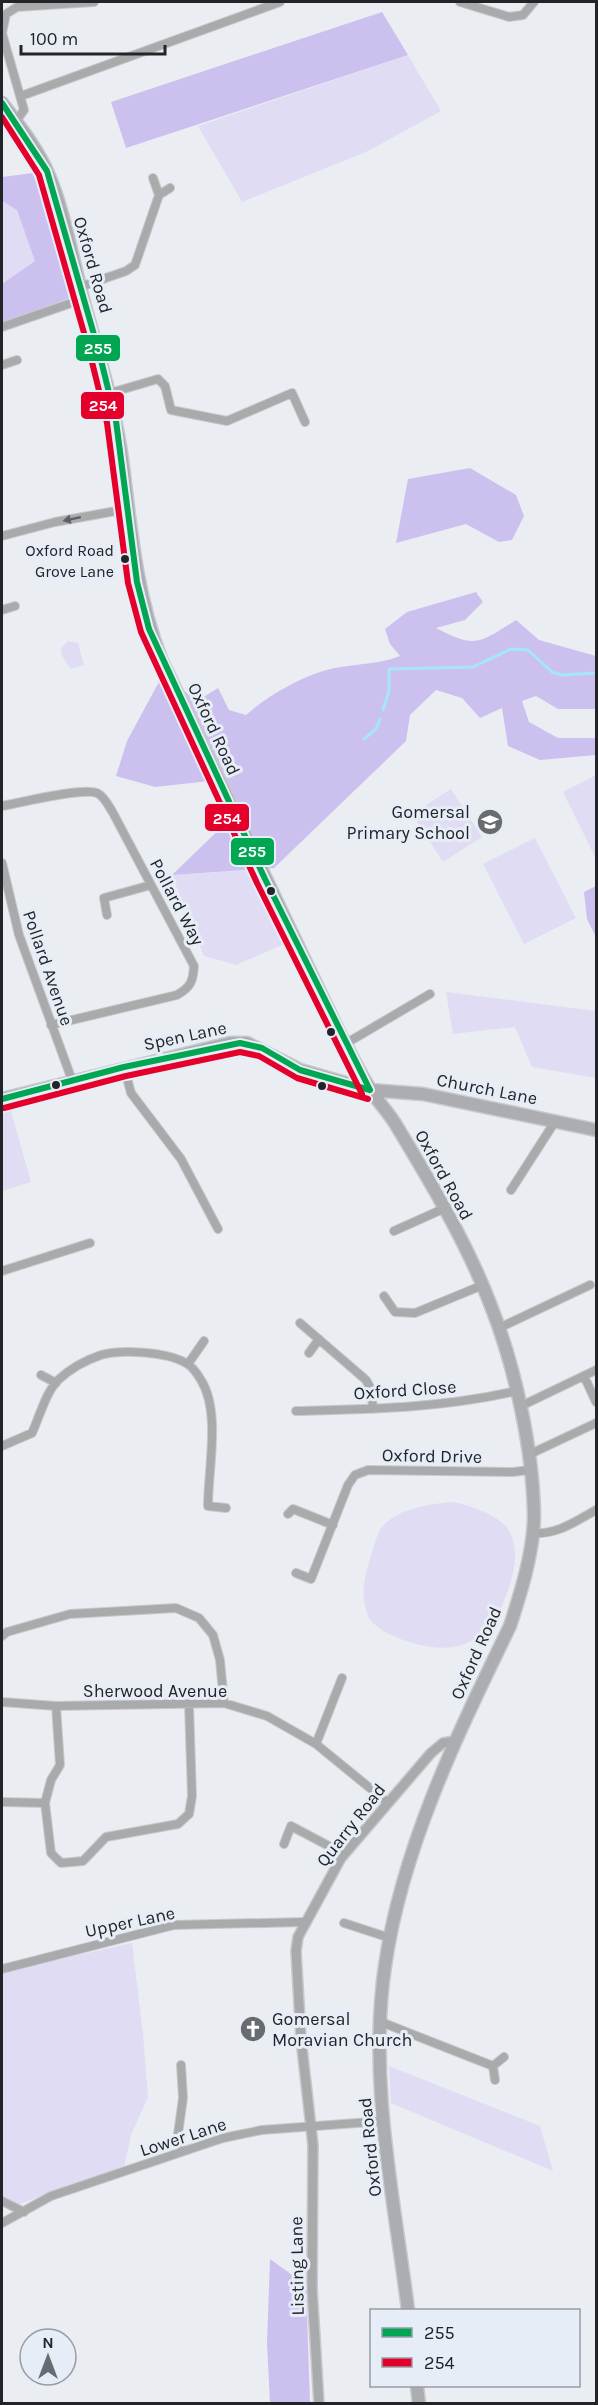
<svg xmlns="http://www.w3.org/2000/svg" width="598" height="2405" viewBox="0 0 598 2405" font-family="Karla,sans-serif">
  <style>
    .green { fill: #e0dcf4 }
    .forest { fill: #ccc0ef }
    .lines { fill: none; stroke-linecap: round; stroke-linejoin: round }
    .stream { stroke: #a5e6f8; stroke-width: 3 }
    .minor-casing { stroke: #c7cacd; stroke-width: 10 }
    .tertiary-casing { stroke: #c7cacd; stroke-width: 12 }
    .primary-casing { stroke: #c7cacd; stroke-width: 15 }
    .minor { stroke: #a9aaac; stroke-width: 8 }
    .tertiary { stroke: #a9aaac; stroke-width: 9 }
    .primary { stroke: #abadb1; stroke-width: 12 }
    .bus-1-casing { stroke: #e6edf6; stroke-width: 10 }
    .bus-2-casing { stroke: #e6edf6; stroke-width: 10 }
    .bus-1 { stroke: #00a651; stroke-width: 6 }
    .bus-2 { stroke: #e4002b; stroke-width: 6 }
    .oneway { fill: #5f6063 }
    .bus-dot { fill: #222428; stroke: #e6edf6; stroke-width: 2 }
    .labels { text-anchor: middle; stroke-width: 6; stroke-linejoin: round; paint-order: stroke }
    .bus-label { font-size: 16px; fill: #222428; stroke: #e6edf6; text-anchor: end }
    .street-label { font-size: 18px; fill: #222428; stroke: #e6edf6 }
    .poi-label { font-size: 18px; fill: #222428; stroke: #e6edf6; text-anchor: end }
    .line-badge { stroke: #e6edf6; stroke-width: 2 }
    .badge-label { font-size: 16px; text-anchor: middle; font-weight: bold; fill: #fff }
  </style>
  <rect width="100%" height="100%" fill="#eaeef2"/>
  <path class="green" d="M408 55 441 111 368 151 242 202 198 126Z
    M2 201 17 210 36 261 2 284Z
    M68 641 78 643 84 665 71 669 62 656 61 648Z
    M596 775V859L563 792Z
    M451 789 482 837 443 862 412 814Z
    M535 838 576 918 524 944 483 864Z
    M252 870 289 942 236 965 204 956 172 875Z
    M446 992 596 1011V1078L532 1067 515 1027 453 1034Z
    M9 1104 31 1182 2 1191V1106Z
    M455 1502C471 1507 496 1513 507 1528 518 1543 516 1564 511 1581 494 1639 463 1661 403 1640 392 1636 375 1628 369 1618 361 1601 363 1586 367 1569 371 1557 374 1542 380 1530 392 1509 433 1503 455 1502Z
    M132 1943 143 2034 148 2097 131 2135 124 2168 70 2184 18 2205 2 2196V1972Z
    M389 2066 540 2126 553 2171 391 2103Z"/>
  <path class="forest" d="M382 12 408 55 126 148 111 102Z
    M33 173 75 296 2 324V284L35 261 17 210 2 201V177Z
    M470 468 516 495 524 516 512 540 499 542 466 524 396 543 408 479Z
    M476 592 483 602 465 620 436 628C476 649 480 643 516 620L539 640 596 656V709H558L536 696 522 701 529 722 558 738H596V755L540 760 508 746 502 708 480 718 462 698 436 690 410 715 406 741 274 868 172 875 230 819 209 781 155 787 116 776 127 741 160 680 200 699 218 688 229 710 246 715C266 697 297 679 323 671 348 663 375 666 400 656L390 644 385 629 407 612Z
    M596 886V937L587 919 584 892Z
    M270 2259 306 2285 310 2403H270L267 2343Z"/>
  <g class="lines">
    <path class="stream" d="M383 710 389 691V669L473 667 511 649 528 650 552 672 562 675 596 673
      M364 739 376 729 380 719"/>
    <g class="minor-casing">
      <path id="minor" d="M460 2 509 17 523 15 534 2
        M21 96 280 2
        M16 121 24 110 2 33 6 14 17 7 94 2
        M153 178 159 195
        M80 287 126 271 135 265 159 195 170 188
        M2 327 83 299
        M2 365 17 360
        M110 393 158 379 165 386 171 410 227 421 292 393 305 422
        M2 536 55 522 127 509
        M2 610 15 606
        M2 806C19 803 83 787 97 793 104 796 108 805 112 811L194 966C193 981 191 987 177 995L51 1025
        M2 863 19 935 72 1080
        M107 915 104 898 151 885
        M345 1044 430 994
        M124 1067 131 1093 181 1159 218 1229
        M511 1190 556 1120
        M394 1231 443 1209
        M2 1271 90 1243
        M384 1296 395 1312 415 1313 483 1285
        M300 1323 366 1380 371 1389 373 1409
        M499 1328 590 1285
        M309 1353 319 1339
        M188 1364 204 1341
        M41 1375 56 1383
        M584 1376 596 1402
        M519 1407 596 1370
        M296 1411C370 1409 443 1408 516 1391
        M2 1446 32 1433C39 1418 46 1392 58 1380 70 1369 86 1360 101 1355 122 1349 167 1352 186 1363 192 1366 198 1375 201 1380 221 1412 208 1469 208 1506L226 1508
        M528 1455 596 1423
        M288 1514 293 1509 333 1525
        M533 1533C557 1535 576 1521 596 1510
        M296 1573 311 1579 348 1485 355 1475 368 1470 513 1472 530 1470
        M2 1636 7 1632 70 1614 176 1608 199 1618 213 1635 220 1660 224 1703
        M2 1702 56 1706 224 1703 267 1716 316 1744 387 1802
        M56 1706 60 1765 51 1780 45 1803 51 1853 61 1863 83 1861 106 1837 178 1824 189 1814 192 1796 189 1705
        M316 1744 342 1678
        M2 1802 45 1803
        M284 1844 291 1826 344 1854
        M344 1923 390 1938
        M2 1969 174 1925 304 1922
        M381 2022 493 2066 504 2057
        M181 2065 183 2098 178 2134 182 2150
        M493 2066 495 2080
        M2 2201 24 2212
        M2 2223 51 2196 223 2138 262 2130 384 2121"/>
    </g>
    <g class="tertiary-casing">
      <path id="tertiary" d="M319 2404 312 2288 313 2145 301 2039 296 1951 298 1937 341 1858 431 1753 443 1743 455 1741"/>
    </g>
    <g class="primary-casing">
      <path id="primary" d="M2 103C18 124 36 147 47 171 63 206 73 261 83 299 98 355 116 409 123 467 131 533 137 596 161 659L341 1036C351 1054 360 1074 372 1092 379 1103 389 1113 396 1125 430 1181 468 1245 491 1306 515 1367 533 1449 534 1515 534 1551 521 1592 510 1626 458 1733 402 1847 385 1966 368 2080 394 2198 408 2310
        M2 1099 230 1043H247L300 1070 370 1090 423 1094 596 1130
        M417 2386 419 2404"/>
    </g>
    <use href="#minor" class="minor"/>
    <use href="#tertiary" class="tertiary"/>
    <use href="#primary" class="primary"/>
    <g class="bus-1-casing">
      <path id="bus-1" d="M2 103 47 171 99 352 116 421 137 582 149 629 265 879 370 1090
        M2 1099 124 1067 240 1043 262 1048 300 1070 370 1090"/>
    </g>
    <g class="bus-2-casing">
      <path id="bus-2" d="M2 117 39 175 90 354 107 423 128 583 141 632 257 883 362 1094
        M4 1108 126 1076 240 1052 259 1056 297 1078 368 1099"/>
    </g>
    <use href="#bus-1" class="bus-1"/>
    <use href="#bus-2" class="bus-2"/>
  </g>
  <defs><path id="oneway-solid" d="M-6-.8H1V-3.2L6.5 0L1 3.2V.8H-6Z" transform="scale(1.5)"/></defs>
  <use class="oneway" href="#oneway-solid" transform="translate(72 519) rotate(168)"/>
  <defs>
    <g id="school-disc" transform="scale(1.35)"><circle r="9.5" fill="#686b6f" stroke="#e6edf6"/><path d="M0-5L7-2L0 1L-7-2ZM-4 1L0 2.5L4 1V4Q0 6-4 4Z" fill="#fff"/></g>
    <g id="church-disc" transform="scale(1.35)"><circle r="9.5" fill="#686b6f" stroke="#e6edf6"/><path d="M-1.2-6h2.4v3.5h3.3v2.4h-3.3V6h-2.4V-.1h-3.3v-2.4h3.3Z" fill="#fff"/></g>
  </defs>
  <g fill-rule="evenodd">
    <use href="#school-disc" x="490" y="822"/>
    <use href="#church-disc" x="253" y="2029"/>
  </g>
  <g class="bus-dot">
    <circle cx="125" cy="559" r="5"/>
    <circle cx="271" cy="891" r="5"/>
    <circle cx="331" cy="1032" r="5"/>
    <circle cx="56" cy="1085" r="5"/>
    <circle cx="322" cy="1086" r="5"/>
  </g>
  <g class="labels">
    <g class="bus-label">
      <text x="114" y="556">Oxford Road<tspan x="114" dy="21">Grove Lane</tspan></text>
    </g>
    <g class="street-label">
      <text transform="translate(93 265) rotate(74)" y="6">Oxford Road</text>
      <text transform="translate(214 729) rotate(65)" y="6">Oxford Road</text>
      <text transform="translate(177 902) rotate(62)" y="6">Pollard Way</text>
      <text transform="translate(48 968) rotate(71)" y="6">Pollard Avenue</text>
      <text transform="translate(185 1036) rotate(-12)" y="6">Spen Lane</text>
      <text transform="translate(487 1089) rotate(11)" y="6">Church Lane</text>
      <text transform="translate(444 1175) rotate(61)" y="6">Oxford Road</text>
      <text transform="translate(405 1390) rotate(-4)" y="6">Oxford Close</text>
      <text transform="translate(432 1456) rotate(1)" y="6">Oxford Drive</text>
      <text transform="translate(476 1653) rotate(-66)" y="6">Oxford Road</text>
      <text x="155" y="1697">Sherwood Avenue</text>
      <text transform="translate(351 1825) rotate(-52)" y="6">Quarry Road</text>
      <text transform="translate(130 1922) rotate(-12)" y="6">Upper Lane</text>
      <text transform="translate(183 2137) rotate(-18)" y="6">Lower Lane</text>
      <text transform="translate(370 2147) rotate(-96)" y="6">Oxford Road</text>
      <text transform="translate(297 2266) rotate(-91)" y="6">Listing Lane</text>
    </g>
    <g class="poi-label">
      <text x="470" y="818">Gomersal<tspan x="470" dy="21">Primary School</tspan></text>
      <text x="272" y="2025" text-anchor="start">Gomersal<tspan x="272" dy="21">Moravian Church</tspan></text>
    </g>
  </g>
  <g class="line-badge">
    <rect x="75" y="334" width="46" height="28" rx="6" fill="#00a651"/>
    <rect x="80" y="391" width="45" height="29" rx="6" fill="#e4002b"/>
    <rect x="204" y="803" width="46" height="29" rx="6" fill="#e4002b"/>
    <rect x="230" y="837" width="45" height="29" rx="6" fill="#00a651"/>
  </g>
  <g class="badge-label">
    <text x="98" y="354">255</text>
    <text x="103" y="411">254</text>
    <text x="227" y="824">254</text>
    <text x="252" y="857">255</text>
  </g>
  <rect width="598" height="2405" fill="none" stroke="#222428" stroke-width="6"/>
  <rect x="370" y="2309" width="210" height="78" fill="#e6edf6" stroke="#989da4" stroke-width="1.5"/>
  <rect x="382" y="2328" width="30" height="9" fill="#00a651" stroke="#989da4" stroke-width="1.5"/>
  <text x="424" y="2339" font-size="18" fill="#222428">255</text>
  <rect x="382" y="2358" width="30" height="9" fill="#e4002b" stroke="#989da4" stroke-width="1.5"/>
  <text x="424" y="2369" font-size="18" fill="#222428">254</text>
  <g transform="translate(48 2357)"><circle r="28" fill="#e6edf6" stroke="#989da4" stroke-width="1.5"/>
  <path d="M0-4.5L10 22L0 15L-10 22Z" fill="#686b6f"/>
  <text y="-9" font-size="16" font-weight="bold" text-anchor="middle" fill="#222428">N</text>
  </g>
  <path d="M21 45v9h144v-9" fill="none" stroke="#222428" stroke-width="3"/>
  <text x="30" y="45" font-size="18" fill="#222428" stroke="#e6edf6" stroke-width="4.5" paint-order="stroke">100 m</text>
</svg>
